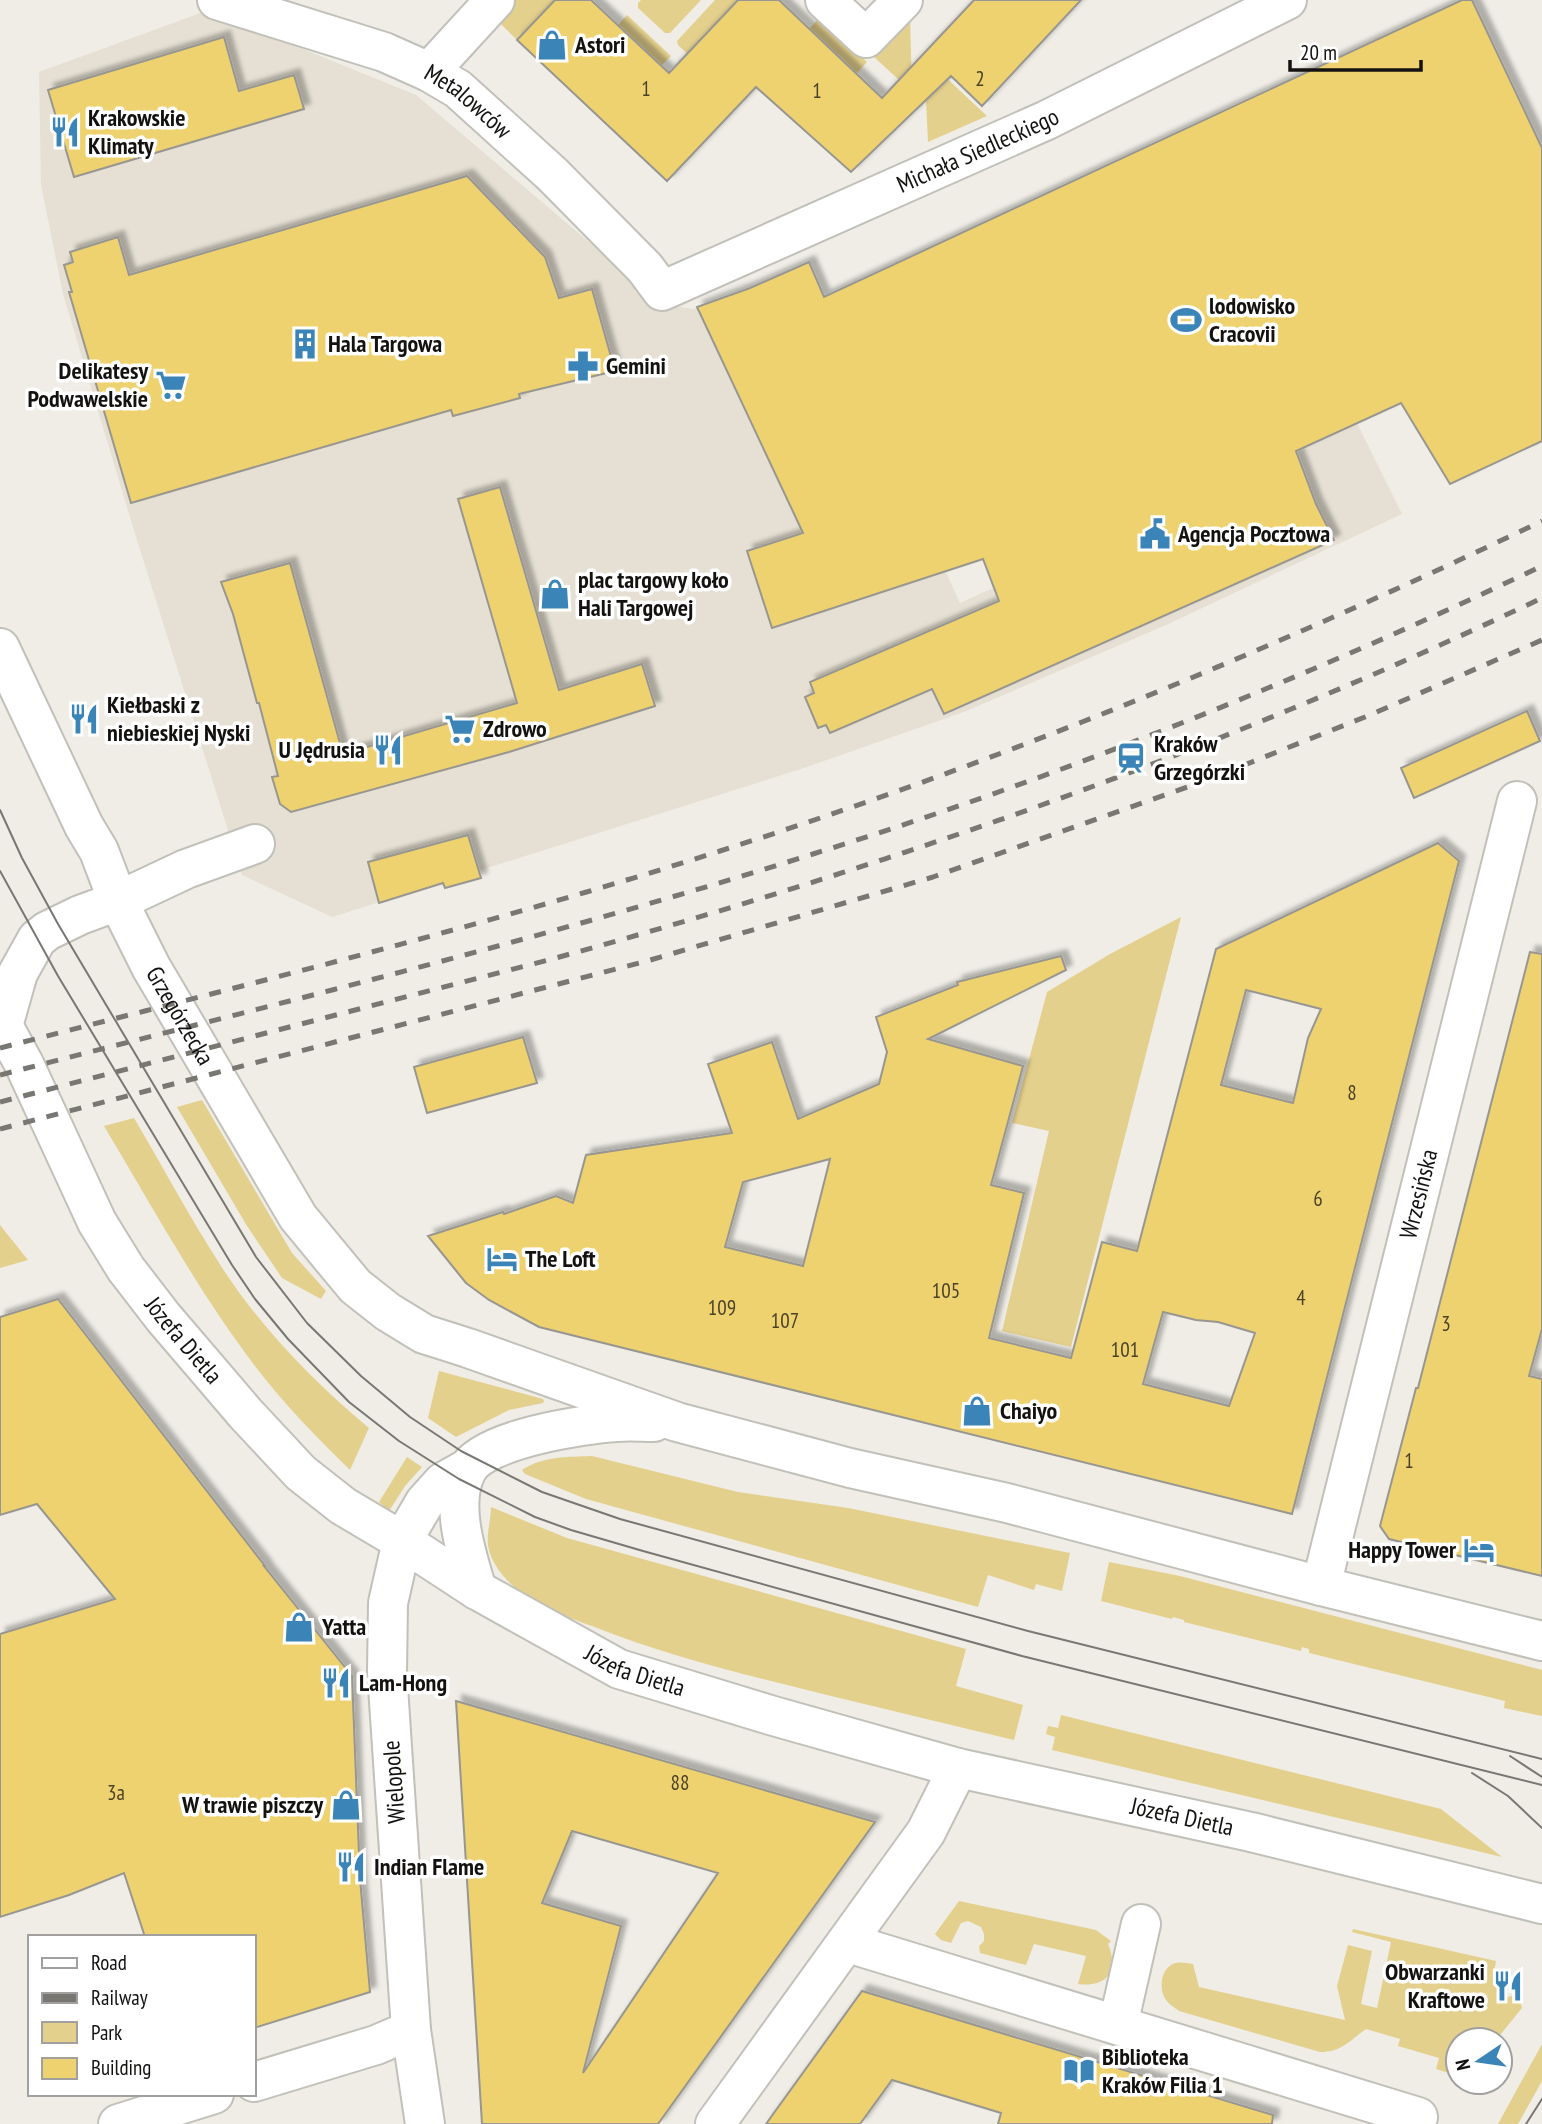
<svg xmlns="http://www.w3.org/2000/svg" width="1542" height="2124" viewBox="0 0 1542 2124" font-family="'PT Sans Narrow',sans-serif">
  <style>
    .built { fill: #e5e0d3 }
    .green { fill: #e4d08d }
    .building { fill: #efd270; stroke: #989690; stroke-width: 2; fill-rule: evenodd; filter: url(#shadow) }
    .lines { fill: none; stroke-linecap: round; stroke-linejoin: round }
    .minor-casing { stroke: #c1c0b9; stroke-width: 42 }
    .tertiary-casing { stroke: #c1c0b9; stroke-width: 42 }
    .minor { stroke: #fff; stroke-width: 38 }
    .tertiary { stroke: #fff; stroke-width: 38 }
    .tram { stroke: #787772; stroke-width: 2 }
    .rail { stroke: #787772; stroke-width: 5; stroke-dasharray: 12 12; stroke-linecap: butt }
    .labels { text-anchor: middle; stroke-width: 7; stroke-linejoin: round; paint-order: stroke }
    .number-label { font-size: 21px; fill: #4a4228 }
    .poi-label { font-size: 24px; font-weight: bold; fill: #131210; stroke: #fff; text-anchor: start }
    .street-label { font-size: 24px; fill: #131210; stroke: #fff }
  </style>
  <defs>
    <filter id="shadow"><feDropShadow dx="6" dy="-6" stdDeviation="2" flood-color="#0004"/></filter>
  </defs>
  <rect width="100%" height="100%" fill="#efede6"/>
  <path class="built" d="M206 11 232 20 416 95 662 304 693 309 726 303 809 262 816 278 820 299 960 603 1357 423 1402 514 1166 625 964 712 801 769 332 917 242 875 132 524 63 294 41 185 39 72Z"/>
  <path class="green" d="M513 0H555L517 40 496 19Z
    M641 0H701L670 33H665L638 8V3Z
    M715 0H738L699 65 678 45 677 41Z
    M627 15 671 56 661 66 618 25Z
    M910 15 912 92 873 56Z
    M820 17 867 62 856 74 809 29Z
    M924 57 987 116 928 142Z
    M1181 917 1071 1347 1002 1331 1049 1131 1012 1123 1047 992 1110 954Z
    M202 1100 292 1253 326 1291 321 1299 282 1278 247 1226 177 1107Z
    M134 1118C163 1167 190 1218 221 1266 261 1328 313 1381 369 1428L350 1470C313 1434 277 1397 246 1354 193 1282 150 1203 104 1126Z
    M0 1225 28 1260 0 1268Z
    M439 1371 543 1399 544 1401 543 1403 509 1410 456 1437 428 1418Z
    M592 1456 738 1492 848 1508 1070 1553 1062 1591 1036 1584 1034 1590 988 1575 978 1607 586 1499 525 1474 522 1470C543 1456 568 1457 592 1456Z
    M407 1457 422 1467 405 1486 389 1511 379 1502Z
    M491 1507 567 1538 966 1649 956 1686 1023 1705 1014 1740C951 1725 889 1710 827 1695 746 1675 670 1657 592 1626 560 1614 518 1599 498 1569 481 1543 490 1533 491 1507Z
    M1109 1562 1180 1576 1542 1670V1716L1504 1708 1505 1701 1309 1653V1649L1302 1647 1301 1651 1184 1622V1620L1173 1617 1172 1619 1101 1601Z
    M1061 1715 1441 1809 1502 1857 1052 1750 1055 1737 1046 1734 1048 1726 1058 1728Z
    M959 1901 1096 1930 1111 1941 1108 1944C1119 1970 1108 1988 1078 1984L1086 1956 1034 1944 1026 1965 980 1953 979 1946 984 1941V1934L981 1927 968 1921 961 1923 951 1943 941 1940 935 1934Z
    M1353 1929 1496 1961 1494 1972 1505 1998 1518 1994 1522 2008 1496 2040H1458V2076L1436 2069 1439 2058 1398 2046 1400 2039 1366 2029C1349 2041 1342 2052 1320 2052L1179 2011C1175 2008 1169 2004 1166 2000 1159 1991 1160 1972 1171 1965 1178 1961 1186 1963 1193 1964L1199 1987 1345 2020 1337 1986 1348 1945 1372 1951 1361 2004 1377 2008 1391 1942 1352 1932Z
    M1542 2044V2081L1518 2124H1498Z"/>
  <path class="building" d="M555 0H591L669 73 738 0H779L882 98 974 0H1081L982 106 951 76 851 172 756 87 667 181 517 40Z
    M1462 0H1472L1542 148V441L1450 484 1401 403 1296 451 1316 504 1334 540 944 714 932 689 830 733 826 725 818 728 805 697 814 693 810 682 999 601 983 559 772 628 747 551 803 533 697 307 750 288 809 262 824 297Z
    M224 37 239 91 294 75 304 109 74 177 48 90Z
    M467 176 545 257 559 298 592 289 615 371 519 394 520 398 453 416 451 410 131 503 69 292H72L64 265 73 262 70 252 118 237 129 275Z
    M500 487 559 690 642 664 655 706 509 752 291 812 280 804 272 777 278 776 259 703H257L233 614 221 582 290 563 343 754 517 703 458 499Z
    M1527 711 1540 741 1414 798 1401 768Z
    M468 835 481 878 445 888 443 883 379 903 368 862Z
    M1438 843 1459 861 1292 1514 539 1327 489 1300 466 1283 428 1236 503 1212 504 1214 556 1196 573 1203 586 1155 732 1133 708 1064 772 1042 798 1119 879 1084 887 1052 876 1017 958 985 957 982 1061 956 1066 970 928 1039 1023 1066 991 1185 1024 1193 989 1338 1071 1358 1102 1242 1137 1251 1216 949ZM1246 990 1321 1009 1308 1038 1293 1103 1221 1085ZM830 1159 803 1266 725 1247 743 1182ZM1163 1312 1196 1320 1218 1322 1255 1333 1229 1406 1143 1384Z
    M1530 952 1542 954V1329L1529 1376 1542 1379V1576L1389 1539 1380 1526 1416 1388H1418Z
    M523 1037 537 1083 427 1113 414 1067Z
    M58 1299 265 1566H264L352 1676 360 1879 370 1992 254 2028V1937H145L124 1873 69 1895 0 1917V1634L115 1599 37 1504 0 1515V1317Z
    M456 1701 875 1822 658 2124H482ZM572 1831 718 1873 583 2073 621 1926 542 1903Z
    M862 1991 1273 2115 1272 2124H998L1001 2113 892 2080 860 2124H766Z"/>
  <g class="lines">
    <g class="minor-casing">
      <g id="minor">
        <path id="s1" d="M217 0 384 52 429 72 458 89 552 174 645 268 662 291 1047 120 1287 0"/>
        <path d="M825 0 866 38 903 0"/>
        <path d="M429 72 495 0"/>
        <path d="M3 1026 18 973 37 939 47 931 80 915 118 901 186 869 255 844"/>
        <path id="s2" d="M1321 1586 1517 801"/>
        <path d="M848 1943 1418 2117"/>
        <path d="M1118 2025 1141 1924"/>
        <path d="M254 2082 376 2045 411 2030"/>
        <path d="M118 2124 214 2094"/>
        <path d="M425 2124 411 2030 387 1672 388 1603 402 1541 425 1502 443 1482 468 1468"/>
        <path d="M715 2124 926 1832 958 1768"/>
      </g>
    </g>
    <g class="tertiary-casing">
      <g id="tertiary">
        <path id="s3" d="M0 648 84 826 99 851 118 901 151 967 298 1217 355 1286 388 1312 424 1334 468 1348 677 1422 850 1468 1007 1503 1321 1586 1542 1641"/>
        <path id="s4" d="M0 1020 24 1064 97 1222 126 1269 163 1317 245 1413 301 1473 343 1506 402 1541 477 1590 619 1669 770 1715 958 1768 1251 1832 1542 1904"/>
        <path d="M477 1590C467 1556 449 1504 467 1470 483 1439 584 1424 617 1422 629 1421 642 1422 654 1422"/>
      </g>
    </g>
    <use href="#minor" class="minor"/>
    <use href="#tertiary" class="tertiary"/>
    <path class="tram" d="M0 810 22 858 58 924 256 1257 307 1323 361 1376 410 1417 461 1451 542 1492 620 1519 1028 1631 1542 1759
      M0 871 58 976 232 1265 255 1299 288 1339 349 1402 399 1441 459 1479 535 1517 571 1530 643 1551 1022 1656 1542 1785
      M1510 1756 1542 1777
      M1472 1773 1508 1796 1542 1828
      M1526 2124 1542 2099"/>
    <path class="rail" d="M0 1048C241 986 483 927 720 851 1002 761 1275 649 1542 521
      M0 1075C272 1005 545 939 813 854 1062 776 1306 678 1542 566
      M0 1102 552 959C891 866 1224 749 1542 598
      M0 1129 647 961 933 877 1199 783 1370 715 1542 640"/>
  </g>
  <defs>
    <g id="shop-bare" transform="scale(2.415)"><path d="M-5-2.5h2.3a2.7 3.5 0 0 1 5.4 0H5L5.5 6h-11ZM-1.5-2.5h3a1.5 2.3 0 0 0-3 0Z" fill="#3b84b8" stroke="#fff" stroke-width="2.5" paint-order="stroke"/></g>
    <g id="restaurant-bare" transform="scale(2.415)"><path d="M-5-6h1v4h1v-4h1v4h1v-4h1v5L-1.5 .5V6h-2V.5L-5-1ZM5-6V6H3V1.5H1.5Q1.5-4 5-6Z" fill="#3b84b8" stroke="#fff" stroke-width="2.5" paint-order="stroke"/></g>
    <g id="stadium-bare" transform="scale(2.415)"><path d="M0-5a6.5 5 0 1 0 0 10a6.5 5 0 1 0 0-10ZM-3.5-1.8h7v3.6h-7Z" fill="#3b84b8" stroke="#fff" stroke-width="2.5" paint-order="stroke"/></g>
    <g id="building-bare" transform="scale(2.415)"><path d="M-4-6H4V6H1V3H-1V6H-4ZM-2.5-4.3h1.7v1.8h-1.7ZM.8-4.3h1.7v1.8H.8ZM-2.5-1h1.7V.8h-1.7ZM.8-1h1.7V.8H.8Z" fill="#3b84b8" stroke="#fff" stroke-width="2.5" paint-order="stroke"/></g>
    <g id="pharmacy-bare" transform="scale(2.415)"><path d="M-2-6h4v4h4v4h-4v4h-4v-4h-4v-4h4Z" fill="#3b84b8" stroke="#fff" stroke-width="2.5" paint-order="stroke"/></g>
    <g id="supermarket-bare" transform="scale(2.415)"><path d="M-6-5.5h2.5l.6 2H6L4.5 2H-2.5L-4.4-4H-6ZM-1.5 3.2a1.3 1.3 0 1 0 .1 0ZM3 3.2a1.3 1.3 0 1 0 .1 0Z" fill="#3b84b8" stroke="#fff" stroke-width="2.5" paint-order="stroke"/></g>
    <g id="civic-bare" transform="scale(2.415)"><path d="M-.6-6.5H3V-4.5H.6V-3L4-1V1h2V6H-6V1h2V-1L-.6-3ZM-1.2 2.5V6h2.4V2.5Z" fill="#3b84b8" stroke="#fff" stroke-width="2.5" paint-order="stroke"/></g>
    <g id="station-bare" transform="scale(2.415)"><path d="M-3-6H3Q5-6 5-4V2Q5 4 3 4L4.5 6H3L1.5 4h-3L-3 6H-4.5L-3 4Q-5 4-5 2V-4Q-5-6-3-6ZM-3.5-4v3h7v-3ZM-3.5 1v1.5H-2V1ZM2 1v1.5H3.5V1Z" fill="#3b84b8" stroke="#fff" stroke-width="2.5" paint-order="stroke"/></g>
    <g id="hotel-bare" transform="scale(2.415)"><path d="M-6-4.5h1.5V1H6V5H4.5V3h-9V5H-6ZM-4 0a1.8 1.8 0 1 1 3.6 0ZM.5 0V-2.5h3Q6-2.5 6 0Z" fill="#3b84b8" stroke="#fff" stroke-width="2.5" paint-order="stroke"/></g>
    <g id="library-bare" transform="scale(2.415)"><path d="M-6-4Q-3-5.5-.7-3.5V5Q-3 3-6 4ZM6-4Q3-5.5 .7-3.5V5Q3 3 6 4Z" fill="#3b84b8" stroke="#fff" stroke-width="2.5" paint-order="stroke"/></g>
  </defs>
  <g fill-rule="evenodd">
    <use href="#shop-bare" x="552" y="45"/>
    <use href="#restaurant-bare" x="65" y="132"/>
    <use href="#stadium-bare" x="1186" y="320"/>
    <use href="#building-bare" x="305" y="344"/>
    <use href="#pharmacy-bare" x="583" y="366"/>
    <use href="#supermarket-bare" x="171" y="385"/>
    <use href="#civic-bare" x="1155" y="534"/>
    <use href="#shop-bare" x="555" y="594"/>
    <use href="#restaurant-bare" x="84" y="719"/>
    <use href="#supermarket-bare" x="460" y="729"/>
    <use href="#restaurant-bare" x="388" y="750"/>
    <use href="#station-bare" x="1131" y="758"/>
    <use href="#hotel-bare" x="502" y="1259"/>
    <use href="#shop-bare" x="977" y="1411"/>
    <use href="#hotel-bare" x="1479" y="1550"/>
    <use href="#shop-bare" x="299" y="1627"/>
    <use href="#restaurant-bare" x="336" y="1683"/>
    <use href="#shop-bare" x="346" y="1805"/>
    <use href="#restaurant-bare" x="351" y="1867"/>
    <use href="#restaurant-bare" x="1508" y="1986"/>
    <use href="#library-bare" x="1079" y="2071"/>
  </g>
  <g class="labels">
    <g class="number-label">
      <text x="980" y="86">2</text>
      <text x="646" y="96">1</text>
      <text x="817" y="98">1</text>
      <text x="1352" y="1100">8</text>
      <text x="1318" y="1206">6</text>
      <text x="946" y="1298">105</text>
      <text x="1301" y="1305">4</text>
      <text x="722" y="1315">109</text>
      <text x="785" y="1328">107</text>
      <text x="1446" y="1331">3</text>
      <text x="1125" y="1357">101</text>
      <text x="1409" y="1468">1</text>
      <text x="680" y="1790">88</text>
      <text x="116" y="1800">3a</text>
    </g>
    <g class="poi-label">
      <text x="575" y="53">Astori</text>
      <text x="88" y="126">Krakowskie<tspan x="88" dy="28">Klimaty</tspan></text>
      <text x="1209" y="314">lodowisko<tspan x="1209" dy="28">Cracovii</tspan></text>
      <text x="328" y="352">Hala Targowa</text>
      <text x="606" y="374">Gemini</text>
      <text x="148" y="379" text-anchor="end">Delikatesy<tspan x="148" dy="28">Podwawelskie</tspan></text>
      <text x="1178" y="542">Agencja Pocztowa</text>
      <text x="578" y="588">plac targowy koło<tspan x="578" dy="28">Hali Targowej</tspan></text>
      <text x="107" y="713">Kiełbaski z<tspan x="107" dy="28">niebieskiej Nyski</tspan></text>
      <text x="483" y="737">Zdrowo</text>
      <text x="1154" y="752">Kraków<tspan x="1154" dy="28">Grzegórzki</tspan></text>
      <text x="365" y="758" text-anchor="end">U Jędrusia</text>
      <text x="525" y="1267">The Loft</text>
      <text x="1000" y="1419">Chaiyo</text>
      <text x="1456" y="1558" text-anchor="end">Happy Tower</text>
      <text x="322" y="1635">Yatta</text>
      <text x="359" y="1691">Lam-Hong</text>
      <text x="323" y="1813" text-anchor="end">W trawie piszczy</text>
      <text x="374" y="1875">Indian Flame</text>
      <text x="1485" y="1980" text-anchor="end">Obwarzanki<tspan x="1485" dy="28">Kraftowe</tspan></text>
      <text x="1102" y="2065">Biblioteka<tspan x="1102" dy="28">Kraków Filia 1</tspan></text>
    </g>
    <g class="street-label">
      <text dy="8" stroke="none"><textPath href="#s1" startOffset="273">Metalowców</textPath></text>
      <text dy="8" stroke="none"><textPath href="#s1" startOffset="891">Michała Siedleckiego</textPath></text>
      <text dy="8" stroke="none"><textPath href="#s3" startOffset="410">Grzegórzecka</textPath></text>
      <text dy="8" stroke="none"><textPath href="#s2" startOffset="404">Wrzesińska</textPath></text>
      <text dy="8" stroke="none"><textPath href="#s4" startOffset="371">Józefa Dietla</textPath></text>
      <text dy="8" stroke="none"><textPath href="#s4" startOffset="938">Józefa Dietla</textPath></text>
      <text transform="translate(394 1782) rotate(-94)" y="8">Wielopole</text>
      <text dy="8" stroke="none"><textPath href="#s4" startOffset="1505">Józefa Dietla</textPath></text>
    </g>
  </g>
  <rect x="28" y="1935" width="228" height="161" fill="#ffffff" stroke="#a1a09f" stroke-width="2"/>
  <rect x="42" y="1958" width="35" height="10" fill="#ffffff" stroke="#a1a09f" stroke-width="2"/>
  <text x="91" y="1970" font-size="21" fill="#131210">Road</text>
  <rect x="42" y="1993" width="35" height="10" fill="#787772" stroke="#a1a09f" stroke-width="2"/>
  <text x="91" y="2005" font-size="21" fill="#131210">Railway</text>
  <rect x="42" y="2022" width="35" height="21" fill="#e4d08d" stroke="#a1a09f" stroke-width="2"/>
  <text x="91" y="2040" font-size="21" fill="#131210">Park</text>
  <rect x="42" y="2058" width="35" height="21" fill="#efd270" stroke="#a1a09f" stroke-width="2"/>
  <text x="91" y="2075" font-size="21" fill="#131210">Building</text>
  <g transform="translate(1479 2061) rotate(257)"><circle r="33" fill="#ffffff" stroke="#a1a09f" stroke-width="2"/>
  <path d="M0-5L12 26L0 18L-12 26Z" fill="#3b84b8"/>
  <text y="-10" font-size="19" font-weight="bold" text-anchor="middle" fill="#131210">N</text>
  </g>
  <path d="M1290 60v10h131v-10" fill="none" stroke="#131210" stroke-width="3.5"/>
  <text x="1300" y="60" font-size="21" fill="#131210" stroke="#ffffff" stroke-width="5" paint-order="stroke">20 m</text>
</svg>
